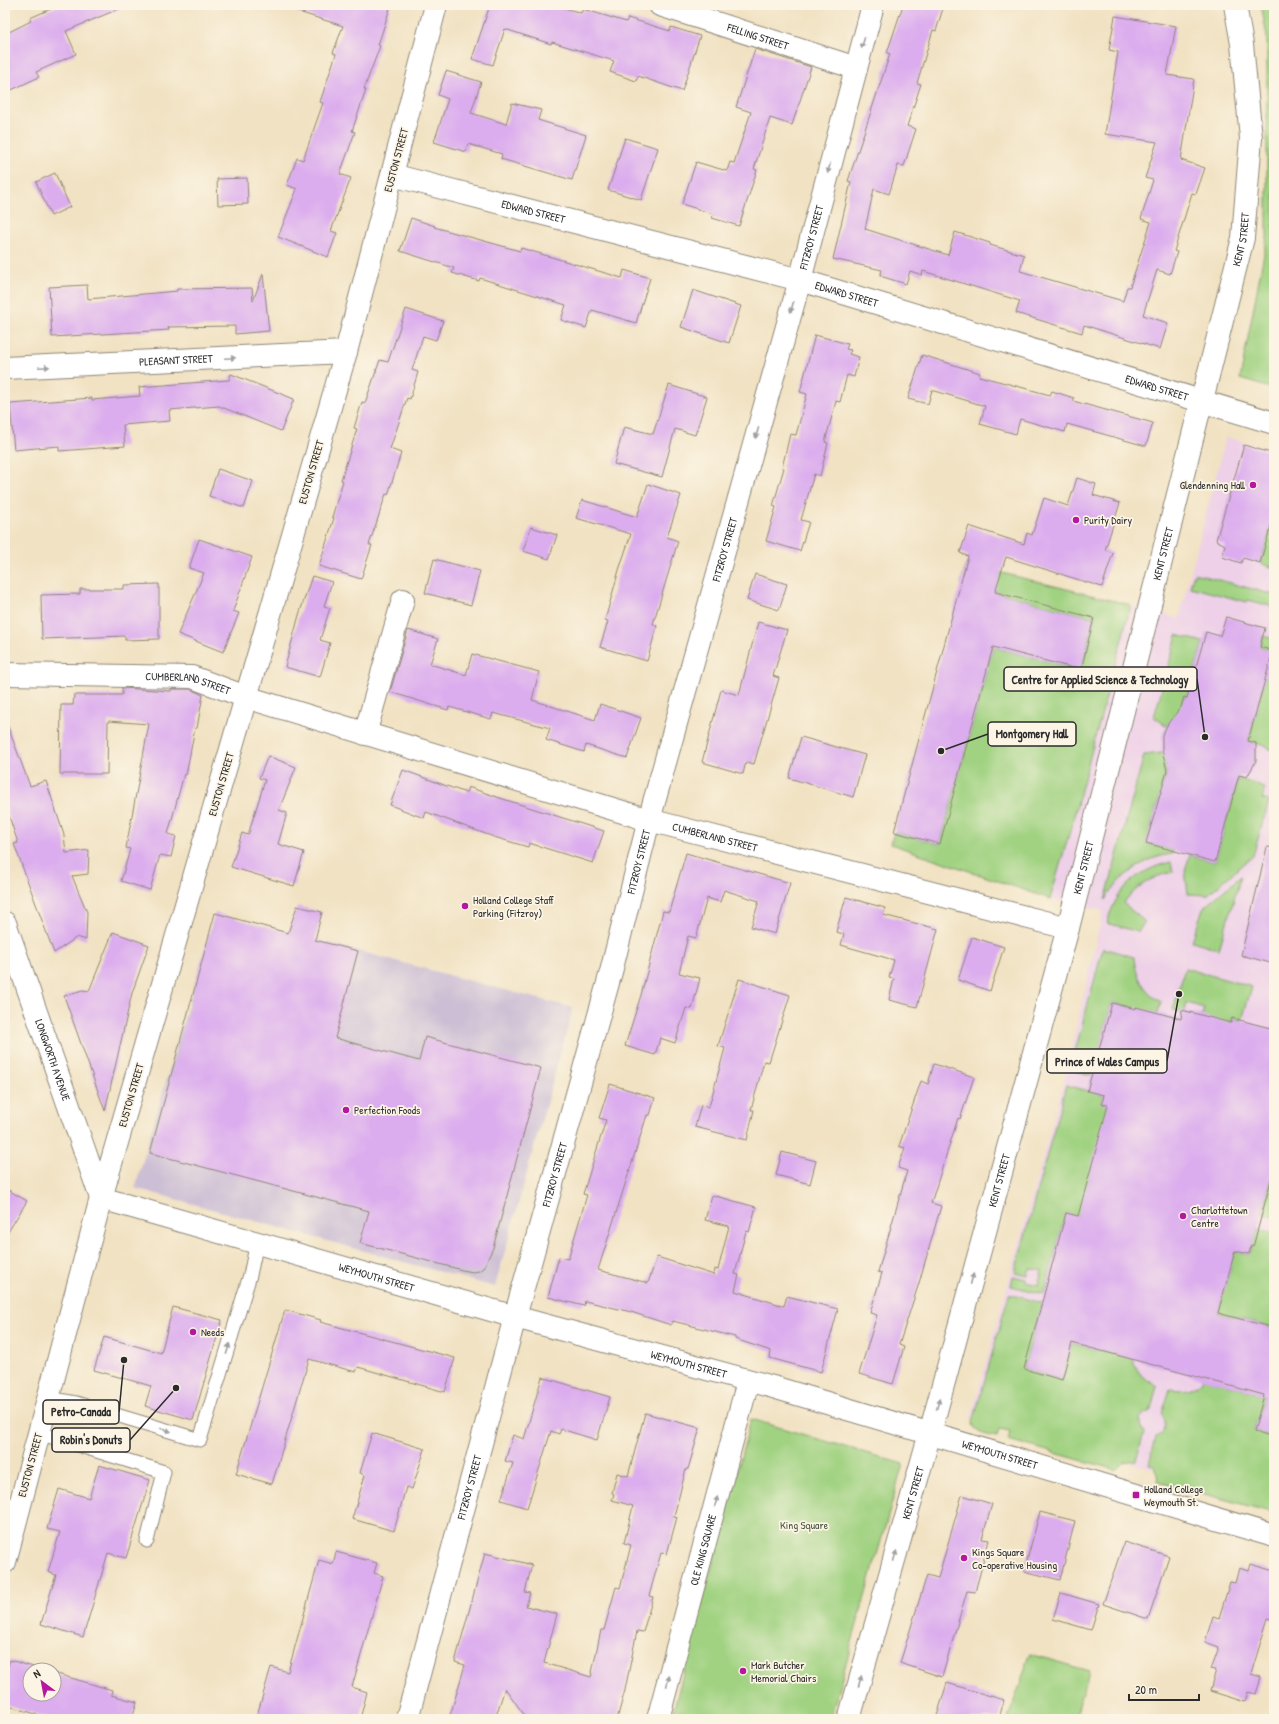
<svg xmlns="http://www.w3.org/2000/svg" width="1279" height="1724" viewBox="0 0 1279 1724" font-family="'Patrick Hand',sans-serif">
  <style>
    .built { fill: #eed0e8 }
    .industrial { fill: #ccbed4 }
    .green { fill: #a0d281; stroke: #667e56 }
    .building { fill: #dcadee }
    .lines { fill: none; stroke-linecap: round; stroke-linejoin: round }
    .service-casing { stroke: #8e8677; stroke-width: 15 }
    .minor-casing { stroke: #8e8677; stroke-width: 24 }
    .tertiary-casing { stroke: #8e8677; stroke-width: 24 }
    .primary-casing { stroke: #8e8677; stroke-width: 24 }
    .service { stroke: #fff; stroke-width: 13 }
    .minor { stroke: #fff; stroke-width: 22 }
    .tertiary { stroke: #fff; stroke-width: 22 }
    .primary { stroke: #fff; stroke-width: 22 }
    .oneway { fill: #a0a0a0 }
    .poi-dot { fill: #b5179e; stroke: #fcf5e5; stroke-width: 1.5 }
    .labels { text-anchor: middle; stroke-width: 3.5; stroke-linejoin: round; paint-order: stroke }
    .street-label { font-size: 11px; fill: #2b2b2b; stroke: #fcf5e5 }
    .poi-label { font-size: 11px; fill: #2b2b2b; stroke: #fcf5e5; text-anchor: start }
    .park-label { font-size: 11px; fill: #485540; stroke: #fcf5e5 }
    .leader { fill: none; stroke: #2b2b2b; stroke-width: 1.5 }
    .callout-dot { fill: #2b2b2b; stroke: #fcf5e5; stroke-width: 1.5 }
    .callout { fill: #fcf5e5; stroke: #2b2b2b; stroke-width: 1.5 }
    .callout-label { font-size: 12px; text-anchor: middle; font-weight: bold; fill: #2b2b2b }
  </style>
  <rect width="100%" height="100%" fill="#fcf5e5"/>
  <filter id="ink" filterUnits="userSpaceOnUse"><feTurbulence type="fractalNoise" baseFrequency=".025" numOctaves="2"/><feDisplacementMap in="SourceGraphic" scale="8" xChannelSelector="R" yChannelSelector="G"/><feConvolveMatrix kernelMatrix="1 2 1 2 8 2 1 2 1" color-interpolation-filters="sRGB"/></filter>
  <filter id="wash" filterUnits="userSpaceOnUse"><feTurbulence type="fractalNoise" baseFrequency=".012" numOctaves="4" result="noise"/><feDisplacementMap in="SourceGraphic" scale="16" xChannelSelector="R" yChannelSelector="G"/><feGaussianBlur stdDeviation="0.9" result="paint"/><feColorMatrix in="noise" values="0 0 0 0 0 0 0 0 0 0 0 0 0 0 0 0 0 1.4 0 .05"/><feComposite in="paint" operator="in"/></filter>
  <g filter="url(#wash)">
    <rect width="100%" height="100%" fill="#f1e2c3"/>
    <path class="built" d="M1226 437 1274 451V1502L971 1418 1065 1077 1103 911 1050 899 891 844 966 564 1131 605 1179 619Z"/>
    <path class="industrial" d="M215 913 573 1008 495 1287 135 1188Z"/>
    <path class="green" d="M1261 5H1274V389L1240 379 1267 238V37Z
      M1274 516V568L1260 563Z
      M966 564 1131 605 1070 831 1050 899 891 844 894 832 940 844 993 647 1081 670 1094 618 961 583Z
      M1194 573 1274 595V607L1248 600 1247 602 1190 587Z
      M1177 635 1203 642 1187 698 1184 697 1178 720 1169 722 1167 726 1154 717Z
      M1263 636 1274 639V750L1269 749V747L1248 741 1273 651 1260 647Z
      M1162 753 1169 755 1164 770 1167 771 1146 843 1173 850 1172 854C1145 857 1119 876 1105 900L1144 755Z
      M1238 779 1259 785V787L1265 788 1262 799 1269 801 1253 856 1207 895 1188 894 1185 870 1190 855 1215 862Z
      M1171 862 1173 872C1151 876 1137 887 1123 903L1145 922 1138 932 1107 923C1116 889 1137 870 1171 862Z
      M1241 876 1219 949 1192 941 1203 908Z
      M1103 948 1134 957C1135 976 1145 992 1161 1002L1158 1013 1112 1003 1092 1075 1070 1070Z
      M1185 968 1252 987 1242 1020 1232 1018 1228 1032 1199 1025 1204 1008 1187 1003 1185 1011 1182 1012 1173 1010Z
      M1066 1085 1104 1095 1102 1103 1108 1105 1103 1223 1066 1213 1044 1294 1011 1286 1013 1276 1026 1279V1282L1038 1285 1042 1271 1030 1268 1028 1275 1015 1272Z
      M1274 1139V1216L1262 1213 1273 1174 1260 1170Z
      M1258 1229 1274 1233V1328L1218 1313 1235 1251 1249 1254Z
      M1009 1294 1042 1303 1024 1369 1062 1380 1072 1343 1133 1359C1137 1373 1144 1380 1157 1386L1150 1412C1139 1414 1137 1425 1144 1433L1136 1460 1124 1462 1116 1470 1008 1440 1010 1431 999 1429 997 1437C988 1435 973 1434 973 1422Z
      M1203 1378 1264 1395 1254 1431 1274 1437V1513L1158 1481C1160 1473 1156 1467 1149 1464L1156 1437C1165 1432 1168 1425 1162 1415L1170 1389C1182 1391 1197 1390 1203 1378Z
      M751 1419 903 1464 830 1719H671Z
      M1030 1654 1089 1671 1075 1719H1008Z"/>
    <g id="blocks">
      <path class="building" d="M60 5H128L66 31 76 54 36 72 39 77 5 93V34L31 21 30 18Z
        M290 5H391L378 45 380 46 364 89 366 90 352 131 355 132 340 174 351 178 331 231 337 233 328 257 278 237 297 189 287 185 297 158 303 160 323 103 320 102 336 54 333 53 343 26 289 9Z
        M490 5H555L581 13 583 9 626 22 628 18 670 31 671 27 700 36 682 91 638 76 636 81 610 72 614 61 552 42 551 44 505 29 493 65 472 59Z
        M903 5H944L936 31 933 30 917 83 921 84 907 126 916 129 904 166 898 165 889 194 874 189 865 229 948 255 955 232 990 243V245L1024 255 1020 271 1123 301 1127 287H1130L1151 222 1141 219 1153 180 1145 178 1157 142 1105 134 1118 52 1109 50 1115 16 1176 26 1167 75 1194 79 1181 160 1205 168 1196 194 1192 193 1174 251 1177 252 1170 274 1157 270 1143 315 1168 323 1160 349 1084 325 1082 333 1016 313 1020 301 923 271 922 275 910 271 906 284 880 276 882 270 833 259 851 182 848 181 890 54 887 53Z
        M755 49 811 67 792 125 770 118 754 169 757 170 739 226 712 218 713 214 682 204 696 162 727 171 730 162 734 163 751 112 736 107Z
        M446 71 481 82 471 113 506 124 512 103 541 110 538 120 586 135 572 180 501 159 502 154 468 144 466 152 434 142 448 99 438 95Z
        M625 138 658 148 641 200 608 190Z
        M55 173 70 207 51 216 36 182Z
        M247 178 248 204 218 205 217 179Z
        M411 218 435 226 434 227 520 251 521 248 622 278 624 270 650 278 636 323 592 310 586 328 561 320 566 305 480 278 479 281 452 273 454 268 400 251Z
        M263 274 269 331 235 334V326L168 327 169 330 52 337 49 287 87 285 88 299 177 291V289L252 288 253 301Z
        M693 290 741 306 729 343 681 327Z
        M406 309 443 321 436 340 423 336 412 370 418 372 410 399 407 398 390 449 401 453 388 495 386 494 369 545H372L361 579 319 566 334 518 332 517 343 481 341 480 357 429 354 428 362 402 365 403 380 360 388 362Z
        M815 335 848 344 846 349 851 350 849 354 859 357 854 377 847 375 840 402 836 401 825 442 828 443 820 476 814 474 801 520 809 522 800 551 766 541 776 507 773 506 784 468H782L790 434 796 435 807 394 800 392Z
        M922 355 980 373 979 376 1050 395 1052 391 1074 398 1073 401 1153 423 1146 446 1067 424 1065 432 1020 419 1016 434 980 424 985 406 932 390 928 404 908 399Z
        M231 374 294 399 281 431 219 406 169 410 170 421 123 425 125 446 59 451V446L14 450 10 404 92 398V400L140 396 139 387 229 380Z
        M669 385 707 397 695 435 675 429 662 477 614 464 624 427 653 434Z
        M1244 445 1274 454V516L1260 563 1243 558 1241 563 1222 557 1225 545 1216 540Z
        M218 469 253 481 244 508 209 496Z
        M1077 478 1096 484 1093 495 1120 503 1105 550 1113 553 1102 587 1006 557 995 592 1094 618 1081 670 993 647 940 844 894 832 968 556 960 553 969 526 1024 544 1027 533 1032 535 1044 498 1068 506Z
        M648 484 681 495 667 537 678 541 653 624 657 626 647 661 600 647 608 621 605 620 619 570 631 534 576 518 582 500 637 517Z
        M531 527 557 535 549 559 523 551Z
        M199 539 252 557 233 611 239 613 223 652 178 634 204 573 189 568Z
        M434 559 480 571 471 605 425 593Z
        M755 574 787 584 779 610 747 600Z
        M312 576 332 582 324 606 330 608 320 640 330 643 320 677 285 667 299 615Z
        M159 584V639L125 640V636L42 639 41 595 80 594V589H124V585Z
        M1226 617 1265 628 1260 647 1273 651 1248 741 1256 743V761L1247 777 1239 775 1215 862 1146 843 1167 771 1162 749V735L1169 722 1181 707 1184 697 1187 698 1206 632 1220 636Z
        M758 622 787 630 773 676 779 678 754 764 746 762 743 774 702 762 721 690 739 695Z
        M408 630 438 639 430 664 466 675 472 654 539 672 532 700 595 720 600 704 641 718 627 758 586 745 584 752 546 740 550 728 493 713 491 719 449 707 448 710 390 692Z
        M122 688 171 691V689H190L203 695 197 728H195L186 775 184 774 168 834 176 836 171 857 160 855 150 890 121 881 130 849 126 848 149 724 108 721 107 774H60L61 705H73L74 695H122Z
        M7 724 30 786 46 781 64 835 66 853 89 850 88 874 72 876 87 912 86 940 77 937 54 953 14 844 18 843 5 804V725Z
        M801 737 865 755 853 797 789 778Z
        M268 756 296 767 279 810 287 813 278 844 304 852 294 886 231 867 242 833 248 835 265 780 259 778Z
        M403 770 466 793 468 787 500 798 604 831 593 863 529 843 528 847 494 837 426 812 424 818 390 805Z
        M1267 847 1274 848V964L1241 955Z
        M686 853 790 883 775 934 751 927 759 901 724 890 720 902 707 898 696 938 688 936 679 973 700 978 692 1009 686 1008 675 1043 660 1038 655 1055 625 1046 641 995 663 911 669 912Z
        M846 897 885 908 883 915 938 929 917 1007 889 1000 894 979 889 978 894 960 841 945 844 934 836 932Z
        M297 906 322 912 315 940 358 951 335 1038 419 1061 425 1037 541 1068 493 1248 484 1267 479 1271 473 1272 462 1270 360 1243 369 1211 150 1153 215 913 288 933Z
        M113 932 149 945 132 993 105 1111 64 996 82 990 89 991Z
        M972 937 1004 947 990 991 958 980Z
        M739 979 790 995 769 1062 764 1061 751 1110H754L747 1140 695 1127 701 1105 709 1107 725 1048 718 1046Z
        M1112 1003 1136 1009V1007L1181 1019 1182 1010 1231 1023 1232 1018 1274 1029V1169L1253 1247 1251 1246 1249 1254 1235 1251 1218 1313 1274 1328V1437L1254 1431 1264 1395 1072 1343 1062 1380 1024 1369 1066 1213 1078 1216 1108 1105 1102 1104 1104 1095 1087 1091Z
        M934 1064 974 1077 960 1119 958 1118 931 1203 941 1206 919 1283 899 1345 904 1347 893 1384 859 1374 877 1315 870 1313 882 1273 878 1272 907 1171 898 1168 905 1148 899 1146 921 1081 928 1084Z
        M610 1084 655 1098 650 1115H647L598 1270 648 1283 657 1257 714 1275 715 1269 718 1270 729 1226 705 1220 712 1195 756 1207 749 1232 746 1231 735 1274 739 1275 735 1291 784 1306 787 1296 838 1309 821 1372 770 1358 771 1351 735 1339V1337L673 1321 671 1325 631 1312 585 1301 584 1306 548 1297 559 1257 568 1259 587 1195 583 1194 606 1120 599 1118Z
        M782 1152 816 1161 810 1184 776 1175Z
        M5 1188 27 1201 5 1237Z
        M173 1307 222 1320 193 1420 145 1406 151 1386 94 1370 104 1337 161 1353Z
        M285 1310 321 1320 320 1322 455 1358 445 1392 358 1367 356 1372 309 1359 272 1484 236 1474Z
        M542 1377 610 1397 597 1440 561 1429 559 1434 551 1431 527 1508 501 1500 513 1463 505 1461 513 1435 524 1439Z
        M645 1413 700 1428 688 1469H686L674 1516 677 1517 667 1554 661 1553 649 1596 653 1597 643 1632 637 1631 625 1690 617 1719H527L505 1688 495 1719H449L465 1665 455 1662 485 1553 532 1565 525 1592 530 1593 526 1606 557 1614 544 1663 591 1677 601 1630H604L616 1587 620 1588 631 1545 624 1543 633 1506 612 1500 614 1494 612 1493 617 1473 628 1476Z
        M372 1433 425 1449 412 1489 406 1487 394 1531 352 1519 365 1475 360 1473Z
        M99 1465 150 1480 126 1558 108 1553 83 1637 41 1624 56 1575 48 1572 60 1532 47 1529 59 1489 89 1498Z
        M962 1495 992 1504 982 1539 989 1540 975 1592 967 1591 942 1677 900 1663 927 1575 938 1578Z
        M1040 1512 1075 1521 1060 1580 1024 1571Z
        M1124 1542 1169 1556 1148 1619 1103 1604Z
        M336 1552 377 1563 374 1573 383 1576 352 1687 367 1692 360 1719H256L271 1667 288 1672 319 1560 333 1564Z
        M1250 1564 1274 1571V1620L1268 1618 1251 1674 1261 1677 1256 1694 1248 1692 1245 1702 1210 1691 1216 1670 1211 1669 1219 1647 1205 1642 1213 1616 1219 1618 1230 1582 1235 1583 1239 1568 1248 1571Z
        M1061 1593 1099 1604 1091 1630 1053 1619Z
        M10 1660 43 1670H30V1694H54V1673L112 1690 111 1695 137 1702 132 1719H53L5 1705V1675Z
        M947 1683 1004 1700 999 1719H936Z"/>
    </g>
  </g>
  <g filter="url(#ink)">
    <use href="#blocks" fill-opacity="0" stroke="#8e8677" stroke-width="1"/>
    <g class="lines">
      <g class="service-casing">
        <path id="service" d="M48 1398 76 1403 200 1440 250 1275 257 1242
          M39 1433 164 1472 147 1541"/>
      </g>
      <g class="minor-casing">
        <g id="minor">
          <path id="s1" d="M436 5 346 352 101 1198 515 1317 773 1387 1274 1536"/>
          <path id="s2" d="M660 5 856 68"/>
          <path id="s3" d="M392 175 800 280 1274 423"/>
          <path id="s4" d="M5 368 346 352"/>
          <path id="s5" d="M5 674 192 677 246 697 649 820 1068 928"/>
          <path d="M365 734 403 600"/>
          <path id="s6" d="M407 1719 515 1317 611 972 649 820 800 280 873 5"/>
          <path id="s7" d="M658 1719 748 1381"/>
        </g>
      </g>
      <g class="tertiary-casing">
        <g id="tertiary">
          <path id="s8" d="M849 1719 930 1433 1068 928 1243 238 1251 138 1242 44 1235 5"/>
        </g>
      </g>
      <g class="primary-casing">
        <g id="primary">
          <path id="s9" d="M5 923 101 1198 5 1562"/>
        </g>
      </g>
      <use href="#service" class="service"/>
      <use href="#minor" class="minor"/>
      <use href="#tertiary" class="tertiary"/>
      <use href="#primary" class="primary"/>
    </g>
    <defs><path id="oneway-solid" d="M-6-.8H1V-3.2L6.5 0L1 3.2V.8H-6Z"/></defs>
    <g class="oneway">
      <use href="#oneway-solid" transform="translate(863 43) rotate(106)"/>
      <use href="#oneway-solid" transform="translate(829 168) rotate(105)"/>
      <use href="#oneway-solid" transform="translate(792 307) rotate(106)"/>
      <use href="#oneway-solid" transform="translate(230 358) rotate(-3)"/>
      <use href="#oneway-solid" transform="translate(44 367) rotate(-3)"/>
      <use href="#oneway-solid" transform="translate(757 433) rotate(106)"/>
      <use href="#oneway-solid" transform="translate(972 1279) rotate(-75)"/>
      <use href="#oneway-solid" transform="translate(228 1349) rotate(-73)"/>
      <use href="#oneway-solid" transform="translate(938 1404) rotate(-75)"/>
      <use href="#oneway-solid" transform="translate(166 1430) rotate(17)"/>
      <use href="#oneway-solid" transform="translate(716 1502) rotate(-75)"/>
      <use href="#oneway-solid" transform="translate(895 1556) rotate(-74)"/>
      <use href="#oneway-solid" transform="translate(668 1681) rotate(-75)"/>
      <use href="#oneway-solid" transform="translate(860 1681) rotate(-74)"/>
    </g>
  </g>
  <g class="poi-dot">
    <circle cx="1253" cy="485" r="4"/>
    <circle cx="1076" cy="520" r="4"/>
    <circle cx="465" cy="906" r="4"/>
    <circle cx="346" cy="1110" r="4"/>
    <circle cx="1183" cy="1216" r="4"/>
    <circle cx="193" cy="1332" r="4"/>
    <rect x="1132" y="1491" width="8" height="8" rx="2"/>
    <circle cx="964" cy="1558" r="4"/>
    <circle cx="743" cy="1671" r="4"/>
  </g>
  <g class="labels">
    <g class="street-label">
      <text dy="4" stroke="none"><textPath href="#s2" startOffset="103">FELLING STREET</textPath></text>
      <text transform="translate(396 160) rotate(-75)" y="4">EUSTON STREET</text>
      <text dy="4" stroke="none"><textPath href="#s3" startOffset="146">EDWARD STREET</textPath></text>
      <text dy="4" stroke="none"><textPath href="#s6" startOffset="1536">FITZROY STREET</textPath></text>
      <text dy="4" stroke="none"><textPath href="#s8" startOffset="1531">KENT STREET</textPath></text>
      <text dy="4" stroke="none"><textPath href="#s3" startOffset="470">EDWARD STREET</textPath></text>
      <text dy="4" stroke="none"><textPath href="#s4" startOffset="171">PLEASANT STREET</textPath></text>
      <text dy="4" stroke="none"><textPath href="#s3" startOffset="794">EDWARD STREET</textPath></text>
      <text transform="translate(311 472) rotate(-74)" y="4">EUSTON STREET</text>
      <text dy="4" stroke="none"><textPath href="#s6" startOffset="1212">FITZROY STREET</textPath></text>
      <text dy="4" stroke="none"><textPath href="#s8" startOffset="1207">KENT STREET</textPath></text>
      <text dy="4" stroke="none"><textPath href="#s5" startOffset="184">CUMBERLAND STREET</textPath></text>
      <text transform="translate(221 784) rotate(-74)" y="4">EUSTON STREET</text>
      <text dy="4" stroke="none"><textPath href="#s5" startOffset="734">CUMBERLAND STREET</textPath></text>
      <text dy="4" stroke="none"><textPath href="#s6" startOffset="888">FITZROY STREET</textPath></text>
      <text dy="4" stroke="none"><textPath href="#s8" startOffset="883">KENT STREET</textPath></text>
      <text dy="4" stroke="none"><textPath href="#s9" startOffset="145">LONGWORTH AVENUE</textPath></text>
      <text transform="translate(131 1095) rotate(-74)" y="4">EUSTON STREET</text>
      <text dy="4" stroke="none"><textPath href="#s6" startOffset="564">FITZROY STREET</textPath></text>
      <text dy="4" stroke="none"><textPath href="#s8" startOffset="559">KENT STREET</textPath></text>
      <text dy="4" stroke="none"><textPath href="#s1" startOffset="1526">WEYMOUTH STREET</textPath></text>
      <text dy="4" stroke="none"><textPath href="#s1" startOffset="1850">WEYMOUTH STREET</textPath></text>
      <text dy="4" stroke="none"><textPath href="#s1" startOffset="2174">WEYMOUTH STREET</textPath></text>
      <text transform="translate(30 1465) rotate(-75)" y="4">EUSTON STREET</text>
      <text dy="4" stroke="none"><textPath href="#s6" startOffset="240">FITZROY STREET</textPath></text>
      <text dy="4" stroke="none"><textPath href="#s8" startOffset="235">KENT STREET</textPath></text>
      <text dy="4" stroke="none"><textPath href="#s7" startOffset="175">OLE KING SQUARE</textPath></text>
    </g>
    <g class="poi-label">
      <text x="1245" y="489" text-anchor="end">Glendenning Hall</text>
      <text x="1084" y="524">Purity Dairy</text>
      <text x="473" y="904">Holland College Staff<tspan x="473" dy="13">Parking (Fitzroy)</tspan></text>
      <text x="354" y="1114">Perfection Foods</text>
      <text x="1191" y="1214">Charlottetown<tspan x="1191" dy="13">Centre</tspan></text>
      <text x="201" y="1336">Needs</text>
      <text x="1144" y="1493">Holland College<tspan x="1144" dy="13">Weymouth St.</tspan></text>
      <text x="972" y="1556">Kings Square<tspan x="972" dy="13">Co-operative Housing</tspan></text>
      <text x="751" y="1669">Mark Butcher<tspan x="751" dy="13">Memorial Chairs</tspan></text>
    </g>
    <g class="park-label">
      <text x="804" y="1529">King Square</text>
    </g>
  </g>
  <path class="leader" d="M1205 737L1197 679M941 751L988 734M1179 994L1167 1061M124 1360L119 1412M176 1388L130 1440"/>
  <g class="callout-dot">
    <circle cx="1205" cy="737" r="4"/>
    <circle cx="941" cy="751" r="4"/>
    <circle cx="1179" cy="994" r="4"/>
    <circle cx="124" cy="1360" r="4"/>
    <circle cx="176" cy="1388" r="4"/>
  </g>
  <g class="callout">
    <rect x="1004" y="667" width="193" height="24" rx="4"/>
    <rect x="988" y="722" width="88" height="24" rx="4"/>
    <rect x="1047" y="1049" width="120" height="24" rx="4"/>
    <rect x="43" y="1400" width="76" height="24" rx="4"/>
    <rect x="52" y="1428" width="78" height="24" rx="4"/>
  </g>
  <g class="callout-label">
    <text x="1100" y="684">Centre for Applied Science &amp; Technology</text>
    <text x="1032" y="738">Montgomery Hall</text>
    <text x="1107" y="1066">Prince of Wales Campus</text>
    <text x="81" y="1416">Petro-Canada</text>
    <text x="91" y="1444">Robin's Donuts</text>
  </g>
  <rect width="1279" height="1724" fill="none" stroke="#fcf5e5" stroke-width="20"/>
  <g transform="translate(42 1682) rotate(328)"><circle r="19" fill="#fcf5e5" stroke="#a8a49b"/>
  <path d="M0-3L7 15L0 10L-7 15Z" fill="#b5179e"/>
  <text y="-6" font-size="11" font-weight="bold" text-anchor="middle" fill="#2b2b2b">N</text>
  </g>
  <path d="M1129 1694v6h70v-6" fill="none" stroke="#2b2b2b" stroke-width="2"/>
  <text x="1135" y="1694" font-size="12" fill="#2b2b2b" stroke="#fcf5e5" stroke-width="3" paint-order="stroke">20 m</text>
</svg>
